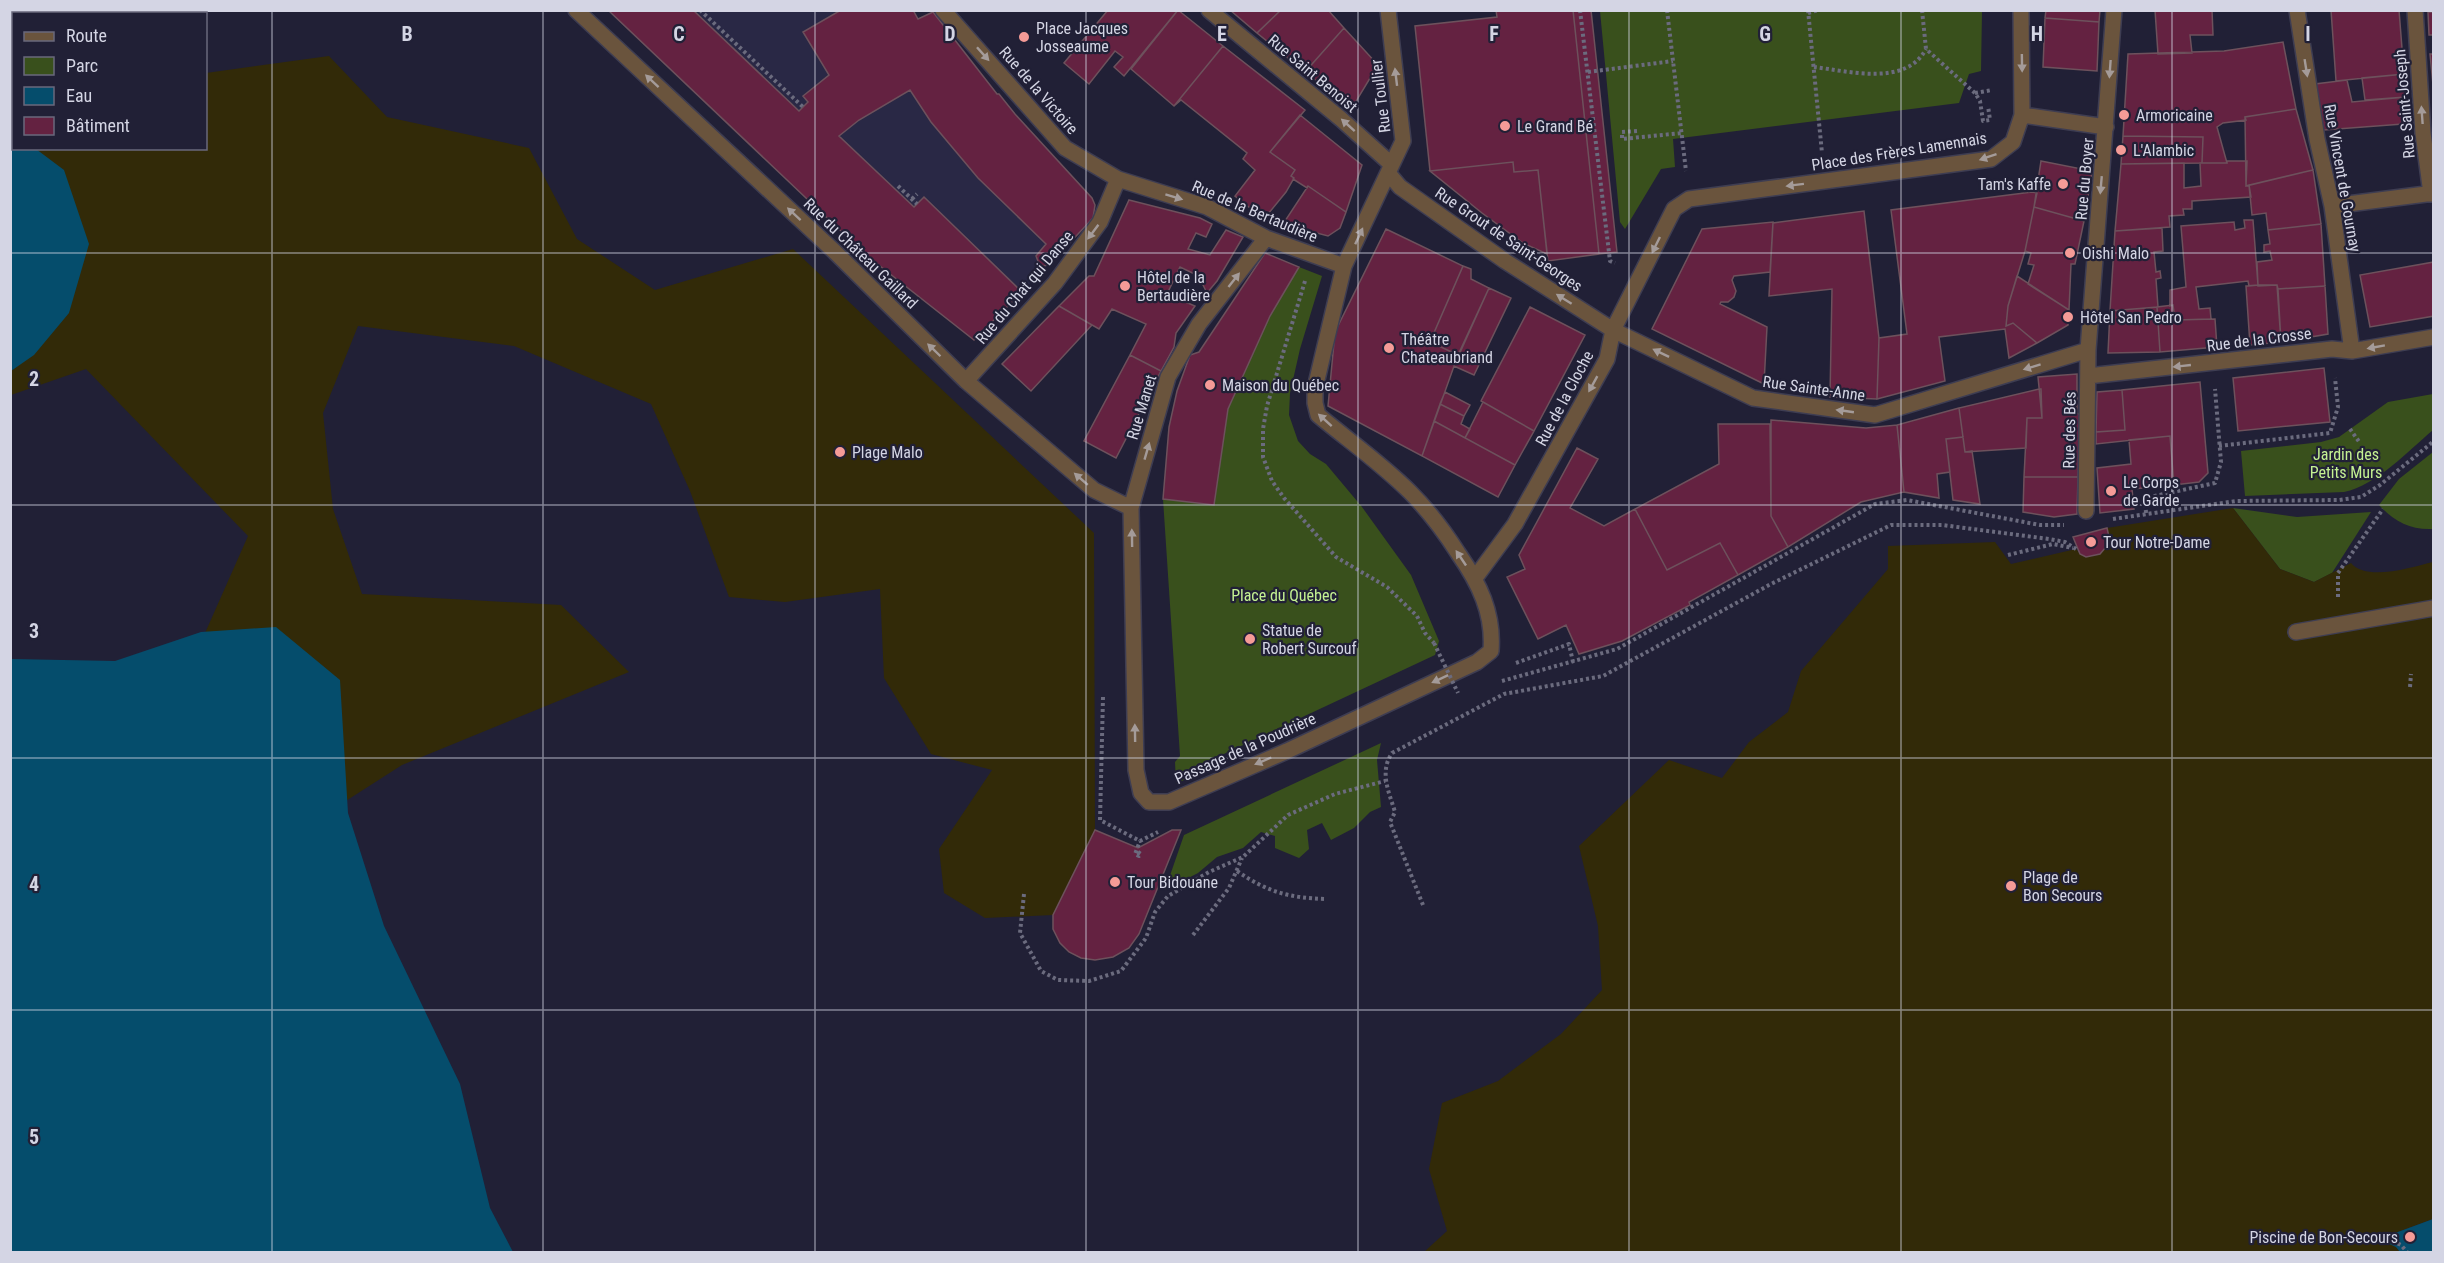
<svg xmlns="http://www.w3.org/2000/svg" width="2444" height="1263" viewBox="0 0 2444 1263" font-family="'Roboto Condensed',sans-serif">
  <style>
    .built { fill: #292845 }
    .green { fill: #39501c }
    .sand { fill: #322a08 }
    .water { fill: #054d6c }
    .building { fill: #642241; stroke: #6d515c; stroke-width: 1.5 }
    .lines { fill: none; stroke-linecap: round; stroke-linejoin: round }
    .lane-casing { stroke: #3e3d52; stroke-width: 18 }
    .street-casing { stroke: #3e3d52; stroke-width: 18 }
    .path { stroke: #6b6b7e; stroke-width: 4; stroke-dasharray: 3 3; stroke-linecap: butt }
    .lane { stroke: #6a543d; stroke-width: 15 }
    .street { stroke: #6a543d; stroke-width: 15 }
    .path-bridge { stroke: #6b6b7e; stroke-width: 4; stroke-dasharray: 3 3; stroke-linecap: butt }
    .oneway { fill: #a49b99 }
    .grid { fill: none; stroke: #d4d5e4; stroke-width: 1.5; stroke-opacity: 0.55 }
    .poi-dot { fill: #f59b97; stroke: #212036; stroke-width: 2 }
    .labels { text-anchor: middle; stroke-width: 4.5; stroke-linejoin: round; paint-order: stroke }
    .poi-label { font-size: 16px; fill: #d4d5e4; stroke: #212036; text-anchor: start }
    .street-label { font-size: 16px; fill: #d4d5e4; stroke: #212036 }
    .park-label { font-size: 16px; fill: #c4f192; stroke: #212036 }
    .grid-label { font-size: 20px; text-anchor: middle; font-weight: bold; fill: #d4d5e4; stroke: #212036; stroke-width: 4.5; stroke-linejoin: round; paint-order: stroke }
  </style>
  <rect width="100%" height="100%" fill="#212036"/>
  <path class="built" d="M913 10 918 19 933 12 996 94H999L1015 114 1092 198 1095 205V212L1088 225 974 340 866 255 608 11Z"/>
  <path class="green" d="M1600 11H1982L1981 71 1969 74 1959 103 1673 139 1675 167 1661 169 1625 229 1620 222Z
    M1299 267 1322 276 1300 349 1290 393 1289 415 1298 441 1310 454 1326 464 1362 507 1411 575 1439 641 1435 655 1196 767 1192 776 1176 784 1175 762 1180 756 1163 499 1214 504 1228 409 1270 316Z
    M2433 394V430C2408 451 2377 485 2344 492L2245 496 2241 451 2321 442 2339 437 2388 402Z
    M2433 452V529C2410 530 2395 522 2379 505L2399 479Z
    M2233 508 2297 517 2371 512 2332 573 2314 582 2280 569Z
    M1381 743 1377 760 1381 807 1370 812 1354 828 1331 840 1322 823 1307 830 1309 849 1299 858 1275 848V836L1261 832 1243 848 1217 857 1198 873 1165 890 1184 835Z"/>
  <path class="sand" d="M329 56 387 117 529 148 577 239 655 290 793 249 1094 533 1095 830 1053 915 985 918 944 893 939 849 992 770 931 754 884 678 880 589 785 602 729 597 690 491 651 404 514 346 358 326 323 413 333 509 362 594 561 605 629 672 402 765 252 861 11 1252 174 703 248 536 86 369 11 395 10 102 13 101 14 148H206V73Z
    M2233 508 2280 569 2314 582 2351 563C2367 582 2412 567 2433 562V1219L2387 1236 2400 1252H1424L1447 1231 1429 1169 1442 1103 1498 1081 1561 1034 1602 990 1598 926 1579 846 1669 760 1722 778 1749 742 1788 712 1801 671 1888 569V546L1995 542 2011 564 2076 549 2080 554C2100 563 2110 545 2107 528Z"/>
  <path class="water" d="M10 129 13 131 14 148 36 149 64 170 89 244 69 313 34 355 11 371Z
    M276 627 340 680 348 813 384 926 460 1084 490 1208 513 1252H11V659L115 661 201 632Z
    M2433 1219V1252H2400L2396 1247 2387 1243V1236Z"/>
  <path class="building" d="M608 10H693L799 111 808 102 803 96 829 75 803 32 841 10H913L918 19 933 12 997 94H999L1015 114 1092 198 1095 205 1093 218 1050 264 1044 266 1039 264 1036 256 1046 244 978 178 931 122 910 90 859 120 839 136 914 207 924 197 1022 292 974 340 866 255Z
    M1108 10H1178L1124 76 1114 67 1123 57 1115 51 1089 84 1064 63Z
    M1178 10 1223 46 1174 106 1131 69Z
    M1230 10H1281L1257 33Z
    M1281 10H1328L1344 28 1305 72 1257 33Z
    M1496 10H1573L1599 254 1548 261 1538 170 1514 172 1513 162 1430 171 1415 26 1497 17Z
    M1573 10H1591L1617 252 1599 254Z
    M2046 10H2100L2099 22 2045 18Z
    M2155 10H2212L2213 35H2190L2192 53 2158 54Z
    M2331 10H2399L2404 74 2336 81Z
    M2428 12H2434V35H2429Z
    M2045 18 2099 22 2097 71 2043 67Z
    M1344 28 1378 65 1352 108 1305 72Z
    M2283 42 2296 109 2245 117 2246 120 2223 123 2217 127 2227 163H2202L2203 137 2123 136 2128 54 2224 51Z
    M1223 46 1305 110 1270 152 1295 170 1291 176 1294 178 1286 192 1264 219 1235 196 1255 170 1243 159 1247 153 1181 100 1174 106Z
    M2430 54H2434V95Z
    M2404 74 2406 97 2365 100 2362 78Z
    M2347 80 2352 102 2406 97 2408 119 2403 124 2324 130 2321 126 2315 84Z
    M2296 109 2313 170 2246 186 2245 117Z
    M1300 115 1362 165 1346 212 1308 186 1307 188 1293 179 1294 178 1291 176 1295 170 1270 152Z
    M2123 136 2203 137 2202 163 2121 164Z
    M2041 161 2092 171 2084 221 2034 207Z
    M2227 161H2247L2246 186 2249 185 2251 197 2192 201V209H2183L2184 215 2169 216 2170 227 2115 231 2121 164 2184 163V188L2201 186 2200 163H2227Z
    M1513 162 1514 172 1538 170 1547 254 1523 243 1482 213 1430 171Z
    M2313 170 2321 224 2268 230 2266 213 2252 215 2249 185Z
    M1308 186 1346 212 1340 228 1328 236 1283 224Z
    M2032 192 2037 193 2034 207 2025 251 2008 306 2006 326 2013 323 2037 343 2009 358 2005 329 1939 337 1945 381 1877 399 1879 338 1907 334 1891 210Z
    M1129 200 1200 218 1212 224 1206 237 1196 233 1188 249 1210 255 1226 230 1243 237 1217 281 1207 293 1202 283 1203 278 1180 267 1167 294 1195 306 1176 333 1174 347 1161 371 1130 355 1146 324 1112 309 1099 329 1059 306 1089 276H1094Z
    M2034 207 2084 221 2075 264H2071L2069 310 2028 284 2034 265 2028 264 2031 253 2025 251Z
    M1864 211 1879 338 1877 399 1830 397 1832 289 1769 296 1773 223Z
    M2244 220H2253L2258 285 2249 286 2248 281 2196 287 2199 309 2210 308 2211 319 2175 320 2173 305 2170 306V290L2186 287 2181 226 2234 222 2235 230 2245 228Z
    M1773 222 1770 272 1734 276 1732 280 1736 291 1734 297 1728 302H1721L1720 304 1767 327 1764 384 1652 329 1702 229Z
    M2321 224 2325 286 2278 289 2277 285 2258 286 2257 262 2272 260 2270 251 2264 252V245L2270 244 2268 230Z
    M2162 228 2163 251 2154 252 2156 272 2160 271 2161 278 2156 279 2158 307 2110 311 2115 231Z
    M1386 229 1463 266 1430 342 1458 355 1422 456 1328 406 1335 332Z
    M1265 253 1299 267 1270 316 1228 409 1214 505 1163 499 1169 427 1177 391 1190 355 1199 352Z
    M2434 262V316L2370 327 2360 275Z
    M1463 266 1471 269V279L1489 288 1458 355 1430 342Z
    M2017 276 2069 310 2068 325 2037 343 2013 323 2006 326 2008 306Z
    M2258 285H2277L2281 342 2250 345 2246 286Z
    M2325 286 2328 334 2281 342 2278 289Z
    M1489 288 1511 298 1474 375 1454 366Z
    M2173 305 2175 320 2215 319 2217 347 2160 352 2157 307Z
    M1059 306 1092 325 1031 391 1002 364Z
    M1530 307 1585 335 1534 431 1481 401Z
    M2157 307 2160 352 2108 353 2110 311Z
    M1130 355 1161 371 1116 458 1084 441Z
    M2324 368 2330 422 2238 431 2233 378Z
    M2077 374V413L2080 415 2078 477H2024L2027 418H2042L2038 377Z
    M2200 382 2208 473 2199 482 2174 485 2170 436 2096 444V432L2125 430 2122 390Z
    M2039 389H2041L2042 418H2027L2026 448 1965 452 1959 408Z
    M2122 390 2125 430 2096 432 2097 392Z
    M1445 392 1470 405 1464 416 1440 404Z
    M1483 402 1534 431 1515 465 1465 438Z
    M1440 404 1464 416 1461 424 1470 429 1465 438 1434 421Z
    M1959 408 1963 437 1946 439 1950 472 1937 474 1939 498 1904 492 1897 425Z
    M1771 420 1866 428 1897 425 1904 492 1861 502 1788 547 1771 516Z
    M1434 421 1515 465 1498 497 1422 456Z
    M1718 424H1770L1771 516 1788 547 1738 575 1720 543 1667 570 1635 509 1719 464Z
    M2170 436 2174 485 2132 489 2134 509 2100 513 2097 468 2131 464 2129 440Z
    M1963 437 1965 452 1972 451 1980 504 1953 500 1946 439Z
    M1577 448 1598 459 1570 508 1604 526 1635 509 1667 570 1720 543 1738 575 1689 602 1690 605 1622 641 1579 654 1566 625 1538 639 1507 577 1525 569 1519 555Z
    M2024 477H2078L2077 514 2054 517 2023 512Z
    M2107 528 2109 537 2106 547 2100 554 2086 557 2080 554 2073 537Z
    M1095 830 1138 848 1172 830H1181L1139 934 1129 948 1113 957 1095 960 1081 958 1069 952 1060 943 1053 929V915Z"/>
  <g class="lines">
    <g class="lane-casing">
      <path id="lane" d="M2296 632 2434 608"/>
    </g>
    <g class="street-casing">
      <path id="street" d="M576 10 835 252 966 381 1094 490 1131 508
        M943 10 1065 148 1118 179 1207 207 1266 238 1344 266
        M1209 10 1341 119 1391 164
        M2297 10 2317 139 2332 206 2352 351
        M2415 10 2423 133 2431 194
        M2022 115 2106 127
        M1389 174 1400 187 1505 261 1613 330 1753 398 1875 415 2088 350
        M2332 206 2434 193
        M1266 238 1199 324 1168 377 1131 508 1136 770 1141 793 1149 802H1169L1287 751 1477 662 1491 651C1494 613 1479 583 1458 553 1444 531 1428 510 1410 492 1382 464 1348 440 1318 415L1315 403V388L1344 266 1403 141 1388 10
        M2088 376 2332 349 2352 351 2434 337
        M966 381 1055 283 1100 222 1118 179
        M2086 511 2088 350 2114 10
        M1475 578 1515 524 1607 359 1613 330 1674 209 1689 199 1991 159 2013 142 2022 115 2021 10"/>
    </g>
    <path class="path" d="M700 10 803 107
      M1580 10 1610 261 1615 263
      M1667 10 1686 171
      M1808 10 1822 153
      M1922 10 1926 49 1975 93 1980 101 1983 121 1990 120 1988 106
      M1808 13 1819 10
      M1814 67C1848 71 1906 87 1926 49
      M1588 72 1673 61
      M1975 93 1992 90
      M1637 131 1622 132V139L1682 133
      M898 186 917 204
      M912 199 917 194
      M1305 281 1267 406 1263 429V457L1272 481 1284 498 1336 557 1387 587 1417 616 1425 633 1434 643
      M2350 429 2360 443
      M2219 446 2330 433 2338 407 2335 378
      M2146 513 2145 498 2215 483 2221 462 2215 389
      M2113 519 2236 501 2339 500 2361 497 2380 485 2434 441
      M2008 555 2053 544 2073 548
      M2338 597V573L2383 509
      M1516 663 1569 644 1573 662
      M1502 681 1617 649 1875 504 1907 500 2040 525H2064
      M2410 687 2411 674
      M1103 697 1100 820 1140 841 1158 832
      M1138 852 1141 854 1139 856 1135 854 1140 841
      M1237 871C1267 892 1290 898 1325 899
      M1024 894 1020 933 1041 971 1058 980 1089 981 1121 971 1146 938 1155 912 1168 896 1209 872 1243 857 1288 815 1335 794 1385 781
      M1423 905 1390 822 1395 812C1389 792 1379 772 1392 753L1504 694 1603 676 1771 584 1891 525H1942L2049 539 2065 542 2076 549
      M1193 935 1229 888 1242 858
      M2387 1238 2401 1245 2407 1252"/>
    <use href="#lane" class="lane"/>
    <use href="#street" class="street"/>
    <path class="path-bridge" d="M1434 643 1458 693"/>
  </g>
  <defs><path id="oneway-solid" d="M-6-.8H1V-3.2L6.5 0L1 3.2V.8H-6Z" transform="scale(1.5)"/></defs>
  <g class="oneway">
    <use href="#oneway-solid" transform="translate(983 54) rotate(48)"/>
    <use href="#oneway-solid" transform="translate(2022 63) rotate(89)"/>
    <use href="#oneway-solid" transform="translate(2306 68) rotate(81)"/>
    <use href="#oneway-solid" transform="translate(2110 69) rotate(94)"/>
    <use href="#oneway-solid" transform="translate(1396 77) rotate(-97)"/>
    <use href="#oneway-solid" transform="translate(652 81) rotate(-137)"/>
    <use href="#oneway-solid" transform="translate(2422 115) rotate(-94)"/>
    <use href="#oneway-solid" transform="translate(1348 125) rotate(-138)"/>
    <use href="#oneway-solid" transform="translate(1988 157) rotate(161)"/>
    <use href="#oneway-solid" transform="translate(1795 185) rotate(173)"/>
    <use href="#oneway-solid" transform="translate(2101 185) rotate(95)"/>
    <use href="#oneway-solid" transform="translate(1174 197) rotate(17)"/>
    <use href="#oneway-solid" transform="translate(794 214) rotate(-137)"/>
    <use href="#oneway-solid" transform="translate(1093 232) rotate(127)"/>
    <use href="#oneway-solid" transform="translate(1359 236) rotate(-65)"/>
    <use href="#oneway-solid" transform="translate(1656 245) rotate(116)"/>
    <use href="#oneway-solid" transform="translate(1234 280) rotate(-52)"/>
    <use href="#oneway-solid" transform="translate(1564 299) rotate(-148)"/>
    <use href="#oneway-solid" transform="translate(2376 347) rotate(170)"/>
    <use href="#oneway-solid" transform="translate(934 350) rotate(-136)"/>
    <use href="#oneway-solid" transform="translate(1661 353) rotate(-154)"/>
    <use href="#oneway-solid" transform="translate(2182 366) rotate(174)"/>
    <use href="#oneway-solid" transform="translate(2032 367) rotate(163)"/>
    <use href="#oneway-solid" transform="translate(1593 384) rotate(119)"/>
    <use href="#oneway-solid" transform="translate(1845 411) rotate(-172)"/>
    <use href="#oneway-solid" transform="translate(1325 420) rotate(-138)"/>
    <use href="#oneway-solid" transform="translate(1147 451) rotate(-74)"/>
    <use href="#oneway-solid" transform="translate(1081 479) rotate(-139)"/>
    <use href="#oneway-solid" transform="translate(1132 538) rotate(-91)"/>
    <use href="#oneway-solid" transform="translate(1461 558) rotate(-124)"/>
    <use href="#oneway-solid" transform="translate(1440 679) rotate(155)"/>
    <use href="#oneway-solid" transform="translate(1135 733) rotate(-91)"/>
    <use href="#oneway-solid" transform="translate(1263 761) rotate(157)"/>
  </g>
  <path class="grid" d="M272 10V1252M543 10V1252M815 10V1252M1086 10V1252M1358 10V1252M1629 10V1252M1901 10V1252M2172 10V1252M10 253H2434M10 505H2434M10 758H2434M10 1010H2434"/>
  <g class="poi-dot">
    <circle cx="1024" cy="37" r="6"/>
    <circle cx="2124" cy="115" r="6"/>
    <circle cx="1505" cy="126" r="6"/>
    <circle cx="2121" cy="150" r="6"/>
    <circle cx="2063" cy="184" r="6"/>
    <circle cx="2070" cy="253" r="6"/>
    <circle cx="1125" cy="286" r="6"/>
    <circle cx="2068" cy="317" r="6"/>
    <circle cx="1389" cy="348" r="6"/>
    <circle cx="1210" cy="385" r="6"/>
    <circle cx="840" cy="452" r="6"/>
    <circle cx="2111" cy="491" r="6"/>
    <circle cx="2091" cy="542" r="6"/>
    <circle cx="1250" cy="639" r="6"/>
    <circle cx="1115" cy="882" r="6"/>
    <circle cx="2011" cy="886" r="6"/>
    <circle cx="2410" cy="1237" r="6"/>
  </g>
  <g class="labels">
    <g class="poi-label">
      <text x="1036" y="34">Place Jacques<tspan x="1036" dy="18">Josseaume</tspan></text>
      <text x="2136" y="121">Armoricaine</text>
      <text x="1517" y="132">Le Grand Bé</text>
      <text x="2133" y="156">L'Alambic</text>
      <text x="2051" y="190" text-anchor="end">Tam's Kaffe</text>
      <text x="2082" y="259">Oishi Malo</text>
      <text x="1137" y="283">Hôtel de la<tspan x="1137" dy="18">Bertaudière</tspan></text>
      <text x="2080" y="323">Hôtel San Pedro</text>
      <text x="1401" y="345">Théâtre<tspan x="1401" dy="18">Chateaubriand</tspan></text>
      <text x="1222" y="391">Maison du Québec</text>
      <text x="852" y="458">Plage Malo</text>
      <text x="2123" y="488">Le Corps<tspan x="2123" dy="18">de Garde</tspan></text>
      <text x="2103" y="548">Tour Notre-Dame</text>
      <text x="1262" y="636">Statue de<tspan x="1262" dy="18">Robert Surcouf</tspan></text>
      <text x="2023" y="883">Plage de<tspan x="2023" dy="18">Bon Secours</tspan></text>
      <text x="1127" y="888">Tour Bidouane</text>
      <text x="2398" y="1243" text-anchor="end">Piscine de Bon-Secours</text>
    </g>
    <g class="street-label">
      <text transform="translate(1313 73) rotate(40)" y="6">Rue Saint Benoist</text>
      <text transform="translate(1039 90) rotate(49)" y="6">Rue de la Victoire</text>
      <text transform="translate(1380 96) rotate(-97)" y="6">Rue Toullier</text>
      <text transform="translate(2404 104) rotate(-95)" y="6">Rue Saint-Joseph</text>
      <text transform="translate(1899 151) rotate(-9)" y="6">Place des Frères Lamennais</text>
      <text transform="translate(2343 178) rotate(80)" y="6">Rue Vincent de Gournay</text>
      <text transform="translate(2084 179) rotate(-85)" y="6">Rue du Boyer</text>
      <text transform="translate(1255 211) rotate(23)" y="6">Rue de la Bertaudière</text>
      <text transform="translate(1509 239) rotate(34)" y="6">Rue Grout de Saint-Georges</text>
      <text transform="translate(861 253) rotate(44)" y="6">Rue du Château Gaillard</text>
      <text transform="translate(1024 287) rotate(-50)" y="6">Rue du Chat qui Danse</text>
      <text transform="translate(2259 339) rotate(-7)" y="6">Rue de la Crosse</text>
      <text transform="translate(1814 388) rotate(8)" y="6">Rue Sainte-Anne</text>
      <text transform="translate(1564 398) rotate(-62)" y="6">Rue de la Cloche</text>
      <text transform="translate(1141 407) rotate(-73)" y="6">Rue Manet</text>
      <text transform="translate(2069 430) rotate(-89)" y="6">Rue des Bés</text>
      <text transform="translate(1245 748) rotate(-24)" y="6">Passage de la Poudrière</text>
    </g>
    <g class="park-label">
      <text x="2346" y="460">Jardin des<tspan x="2346" dy="18">Petits Murs</tspan></text>
      <text x="1284" y="601">Place du Québec</text>
    </g>
  </g>
  <g class="grid-label">
    <text x="407" y="41">B</text>
    <text x="679" y="41">C</text>
    <text x="950" y="41">D</text>
    <text x="1222" y="41">E</text>
    <text x="1494" y="41">F</text>
    <text x="1765" y="41">G</text>
    <text x="2037" y="41">H</text>
    <text x="2308" y="41">I</text>
    <text x="34" y="386">2</text>
    <text x="34" y="638">3</text>
    <text x="34" y="891">4</text>
    <text x="34" y="1144">5</text>
  </g>
  <rect width="2444" height="1263" fill="none" stroke="#d4d5e4" stroke-width="24"/>
  <rect x="12" y="12" width="195" height="138" fill="#212036" stroke="#69687c" stroke-width="1.5"/>
  <rect x="24" y="32" width="30" height="9" fill="#6a543d" stroke="#69687c" stroke-width="1.5"/>
  <text x="66" y="42" font-size="18" fill="#d4d5e4">Route</text>
  <rect x="24" y="57" width="30" height="18" fill="#39501c" stroke="#69687c" stroke-width="1.5"/>
  <text x="66" y="72" font-size="18" fill="#d4d5e4">Parc</text>
  <rect x="24" y="87" width="30" height="18" fill="#054d6c" stroke="#69687c" stroke-width="1.5"/>
  <text x="66" y="102" font-size="18" fill="#d4d5e4">Eau</text>
  <rect x="24" y="117" width="30" height="18" fill="#642241" stroke="#69687c" stroke-width="1.5"/>
  <text x="66" y="132" font-size="18" fill="#d4d5e4">Bâtiment</text>
</svg>
